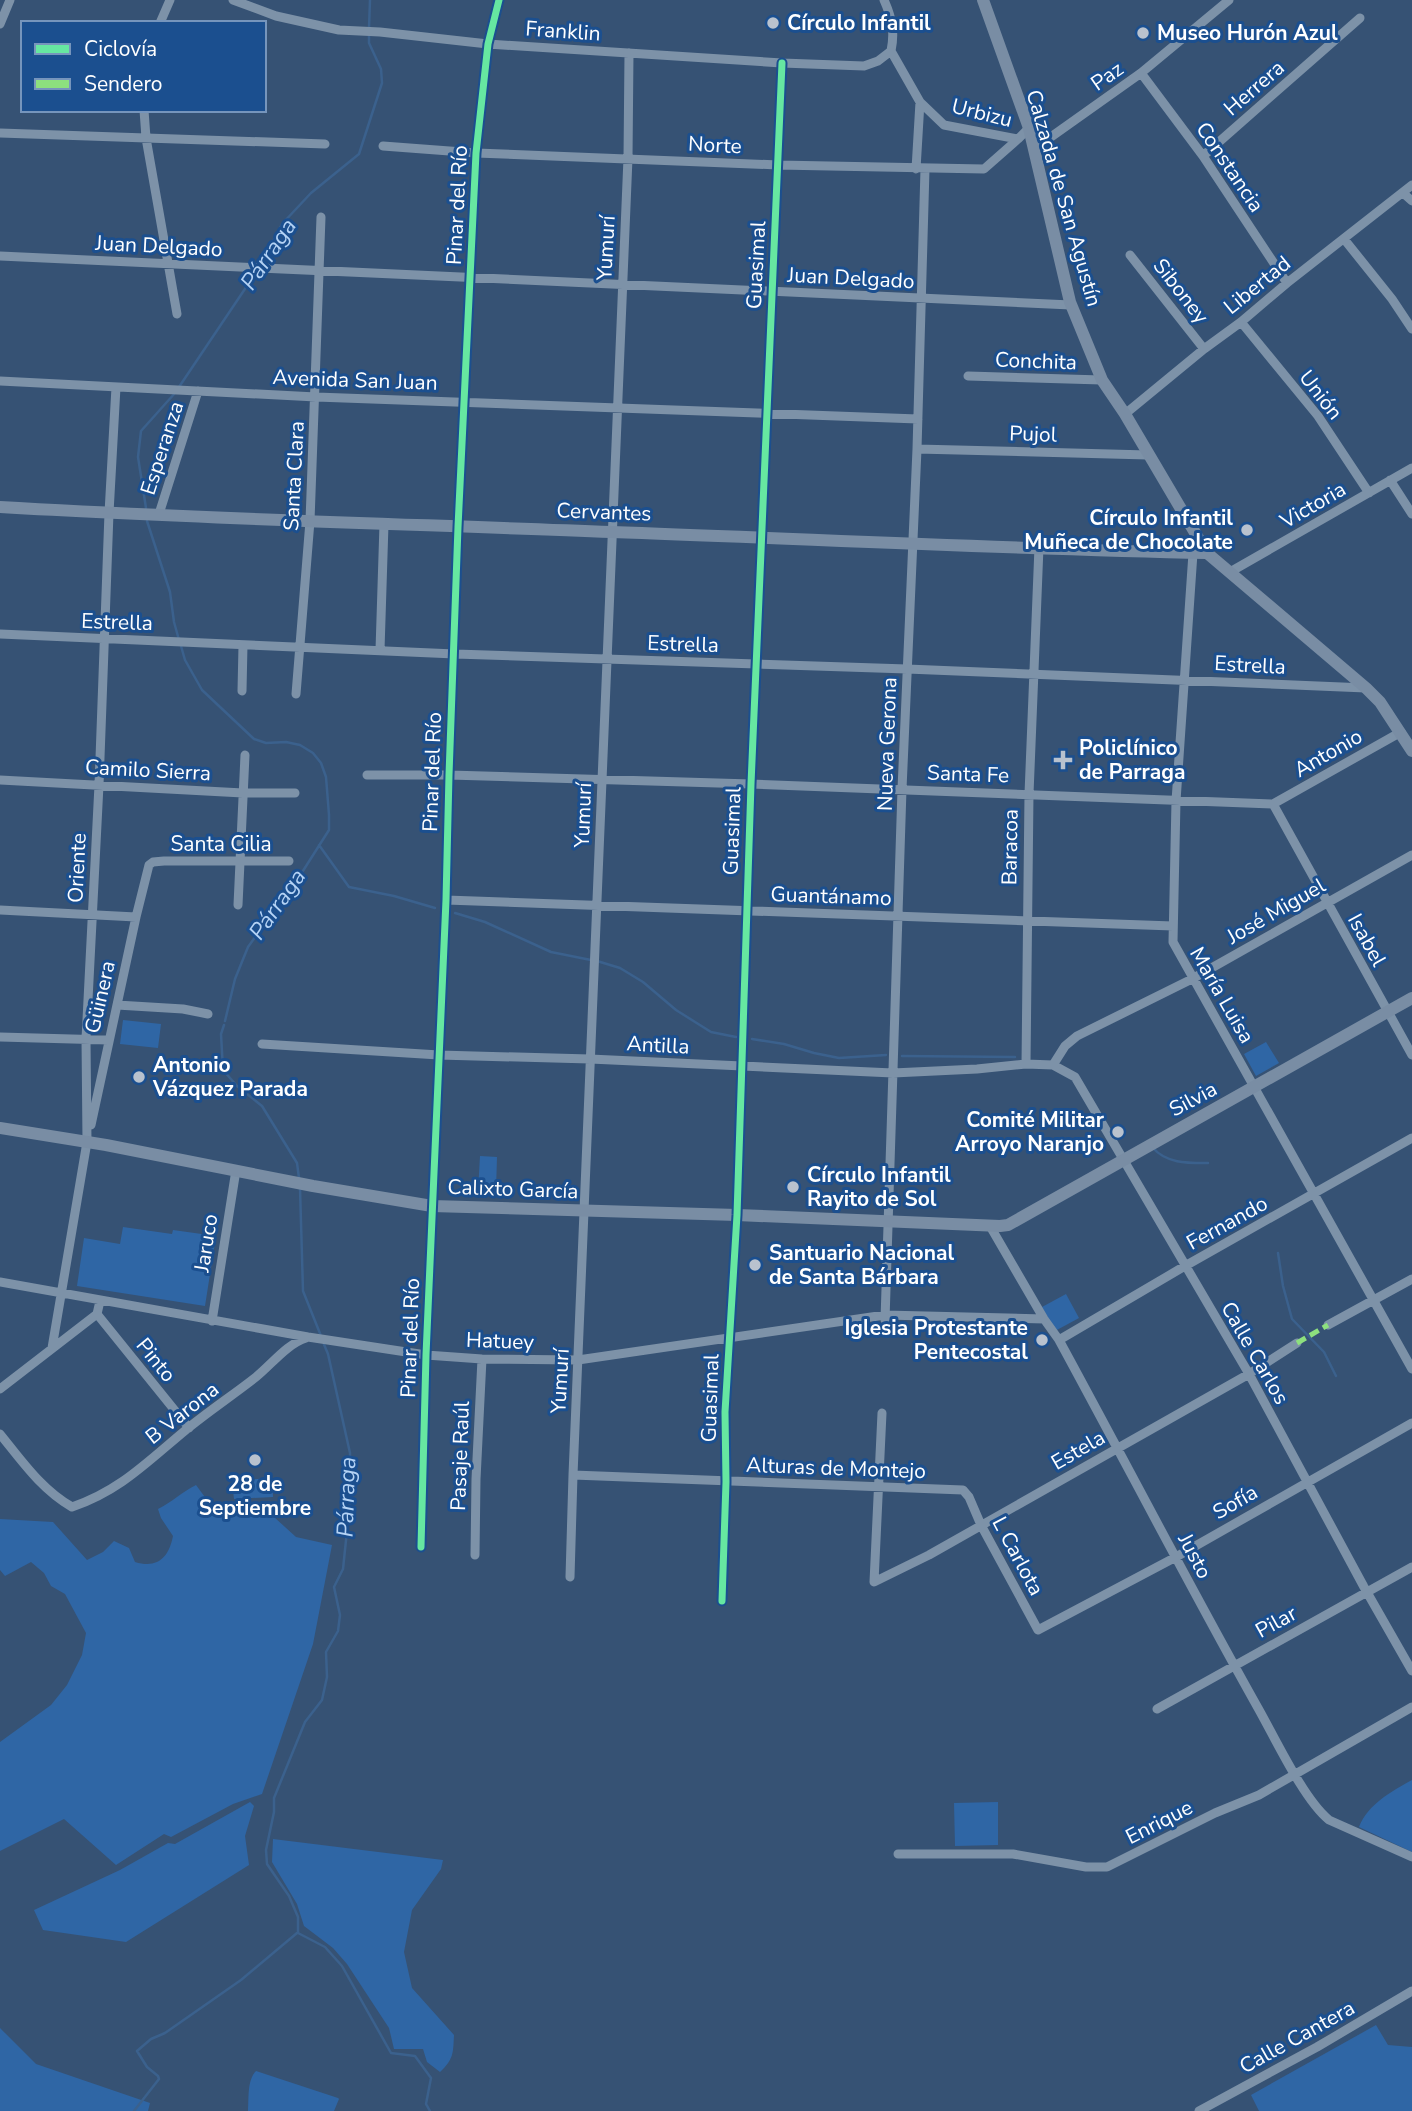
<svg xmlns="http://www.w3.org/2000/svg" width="1412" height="2111" viewBox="0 0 1412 2111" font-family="'Nunito Sans',sans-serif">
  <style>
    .green { fill: #2f66a5 }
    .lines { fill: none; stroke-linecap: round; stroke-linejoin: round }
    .stream { stroke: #3b618d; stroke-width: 2.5 }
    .street { stroke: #7d92a8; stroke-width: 9 }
    .secondary { stroke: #798da4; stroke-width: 12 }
    .quiet { stroke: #8de07e; stroke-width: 5; stroke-dasharray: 10 5; stroke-linecap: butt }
    .cycleway-casing { stroke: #1b4f8f; stroke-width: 11 }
    .cycleway { stroke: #66e7a1; stroke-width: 7 }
    .poi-dot { fill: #b9c2ce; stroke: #1b4f8f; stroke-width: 2.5 }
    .labels { text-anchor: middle; stroke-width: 6; stroke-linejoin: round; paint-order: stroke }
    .poi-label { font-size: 21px; font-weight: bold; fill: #fff; stroke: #1b4f8f; text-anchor: start }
    .street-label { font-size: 21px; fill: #fff; stroke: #1b4f8f }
    .water-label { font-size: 23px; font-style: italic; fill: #b5d3f5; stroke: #1b4f8f }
  </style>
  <rect width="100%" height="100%" fill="#365274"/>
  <path class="green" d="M123 1020 161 1024 158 1048 120 1044Z
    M1266 1042 1279 1063 1256 1076 1244 1054Z
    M480 1156 497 1157 496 1191H478Z
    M123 1227 172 1234 173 1230 216 1236 205 1306 77 1286 84 1238 120 1244Z
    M1066 1294 1079 1318 1055 1331 1042 1307Z
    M272 1478 273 1497 234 1499 232 1481Z
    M196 1485 213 1508 223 1514 263 1507 296 1537 332 1545 313 1644 262 1794 233 1804 171 1837 164 1834 116 1865 64 1819 0 1851V1742L51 1705 67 1685 82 1655 86 1633 65 1594 51 1586 44 1573 31 1562 5 1576 0 1570V1519L53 1522 87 1560 103 1552 114 1541 129 1548 135 1562C158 1569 169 1557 173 1536L161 1518 158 1509C172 1502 182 1492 196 1485Z
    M1412 1780V1852L1359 1827C1368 1804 1392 1791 1412 1780Z
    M250 1802 254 1806 245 1836 249 1865 126 1942 43 1930 34 1910 120 1870 168 1843 175 1844Z
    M998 1802V1845L955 1846 954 1803Z
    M273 1839 443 1860 441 1869 412 1910 404 1952 412 1988 454 2035C453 2053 454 2059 440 2072L427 2062 423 2049H394L389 2028 347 1964 333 1948 304 1926 297 1904 272 1862Z
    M1376 2025 1388 2045 1412 2047V2111H1259L1251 2095Z
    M0 2028 36 2064 150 2103 148 2111H0Z
    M256 2071 338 2098 339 2099 334 2111H248C249 2098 247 2080 256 2071Z"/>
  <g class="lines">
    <path class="stream" d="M369 28 370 0
      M261 265 282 224 311 193 359 154 382 83 381 69 369 43V34
      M179 387 257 271
      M146 508 138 457 141 431 175 393
      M147 521 170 592 174 622 179 640
      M181 646 185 660 202 690 254 739 266 743 286 742 300 745 313 753 321 763 326 777 329 815V830L301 874 248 947 235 979 225 1021
      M319 845 349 887 394 896 435 908
      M455 913 485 922 551 952 591 960
      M597 961 620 968 643 982 676 1010 711 1032 736 1037
      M224 1025 221 1034 223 1070 237 1086 262 1106 297 1163 299 1178
      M752 1039 784 1044 814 1053 839 1058 886 1055
      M902 1056 1015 1057
      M1153 1148C1167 1164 1189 1163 1208 1163
      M300 1188 303 1291 321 1336
      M1278 1253 1283 1286 1292 1319 1324 1352 1336 1376
      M298 1933V1917L289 1896 267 1864 266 1850 274 1812V1798L305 1722 322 1700 327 1677 326 1652 338 1631 340 1615 334 1587 343 1569 350 1502V1453L328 1354 323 1342
      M298 1933 325 1947 342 1966 391 2053 415 2056 431 2078 426 2104 430 2111
      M134 2111 159 2079 158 2076 147 2067 137 2051 151 2039 165 2033 241 1980 297 1933"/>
    <path class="street" d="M233 0 276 16 339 30 380 32 488 44 782 63 864 66 878 61 891 51
      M884 0C892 18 895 32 891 51
      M160 23 170 0
      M0 24 10 0
      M891 51 920 102 944 125 1018 139
      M1141 73 1203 156 1287 283
      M144 110 146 138 177 314
      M0 133 325 144
      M383 146 476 153 778 165 984 169 1018 139 1029 128
      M1034 149 1141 73 1229 0
      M1203 156 1360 18
      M916 169 920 102
      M1403 193 1412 201
      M1344 239 1392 299 1412 329
      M1130 255 1204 349
      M0 256 1071 305
      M1241 322 1318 416 1369 493
      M968 376 1102 380
      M0 381 316 397 918 419
      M1125 414 1204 349 1241 322 1287 283 1412 185
      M917 449 1148 455
      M1390 480 1412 514
      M159 514 198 391
      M1193 553 1176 801 1173 942 1412 1369
      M1230 572 1412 468
      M0 634 455 654 907 669 1366 688
      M380 650 384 524
      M242 691 243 645
      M296 694 310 521 321 217
      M367 775H449L751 784 1273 804
      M0 780 243 793H295
      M1273 804 1412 1055
      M1273 804 1401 732
      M446 900 1173 926
      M238 905 245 755
      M0 910 136 917
      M117 1005 183 1009 208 1014
      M0 1037 108 1040
      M262 1044 439 1055 590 1059 893 1073 977 1069 1026 1064 1053 1065 1075 1077 1249 1374 1364 1587 1412 1671
      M1026 1064 1029 794 1039 547
      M1053 1065 1065 1046 1077 1036 1192 979 1412 855
      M91 1125 136 917 149 865 153 862 164 861H289
      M990 1226 1044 1319 1059 1340C1126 1463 1190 1587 1258 1708 1275 1738 1304 1800 1329 1820L1412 1857
      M0 1282 308 1337 426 1355 482 1359 578 1360 885 1315 1044 1319
      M97 1314 189 1428
      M885 1320 902 789 917 449 925 169
      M212 1321 236 1170
      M1328 1325 1412 1279
      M1059 1340 1185 1266 1412 1138
      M52 1348 87 1142 86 1039 99 785 109 513 116 387
      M0 1389 97 1314 100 1301
      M882 1413 874 1582 929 1555 1249 1374 1297 1343
      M0 1434C22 1461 41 1489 72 1507 120 1491 148 1461 187 1429 209 1411 233 1395 256 1377 272 1364 287 1344 306 1338
      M573 1475 963 1490 969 1497 981 1525 1038 1630 1176 1557 1412 1423
      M421 1547 426 1355 446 900 449 775 458 527 476 153 488 44 499 0
      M475 1555 476 1479 482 1359
      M570 1577 573 1475 628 158 629 53
      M722 1601 726 1482 725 1412 737 1215 751 784 782 63
      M1157 1709 1412 1567
      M898 1854H1013L1086 1867H1107L1215 1813 1259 1795 1412 1707
      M1199 2111 1317 2047 1412 1991"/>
    <path class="secondary" d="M983 0 1029 128 1070 302 1102 380 1125 414 1207 553 1366 688 1380 702 1412 751
      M0 507C204 519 408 524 612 532 811 539 1009 549 1207 553
      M0 1128 106 1145 313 1186 432 1206 737 1215 1000 1226 1008 1225 1412 998"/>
    <path class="quiet" d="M1297 1343 1328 1325"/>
    <g class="cycleway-casing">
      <path id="cycleway" d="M421 1547 426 1355 446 900 449 775 458 527 476 153 488 44 499 0
        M722 1601 726 1482 725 1412 737 1215 751 784 782 63"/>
    </g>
    <use href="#cycleway" class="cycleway"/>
  </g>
  <g class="poi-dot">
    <circle cx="773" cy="23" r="7"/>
    <circle cx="1143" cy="33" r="7"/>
    <circle cx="1247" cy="530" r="7"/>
    <path d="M1059.5 749.5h7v7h7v7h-7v7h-7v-7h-7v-7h7z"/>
    <circle cx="139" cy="1077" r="7"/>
    <circle cx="1118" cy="1132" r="7"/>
    <circle cx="793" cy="1187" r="7"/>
    <circle cx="755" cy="1265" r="7"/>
    <circle cx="1042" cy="1340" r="7"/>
    <circle cx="255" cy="1460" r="7"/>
  </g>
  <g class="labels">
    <g class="poi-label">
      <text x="787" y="30">Círculo Infantil</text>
      <text x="1157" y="40">Museo Hurón Azul</text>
      <text x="1233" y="525" text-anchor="end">Círculo Infantil<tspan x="1233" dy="24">Muñeca de Chocolate</tspan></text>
      <text x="1079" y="755">Policlínico<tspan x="1079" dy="24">de Parraga</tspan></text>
      <text x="153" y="1072">Antonio<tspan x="153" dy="24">Vázquez Parada</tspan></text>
      <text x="1104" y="1127" text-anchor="end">Comité Militar<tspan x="1104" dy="24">Arroyo Naranjo</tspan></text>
      <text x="807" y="1182">Círculo Infantil<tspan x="807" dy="24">Rayito de Sol</tspan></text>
      <text x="769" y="1260">Santuario Nacional<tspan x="769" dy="24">de Santa Bárbara</tspan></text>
      <text x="1028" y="1335" text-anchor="end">Iglesia Protestante<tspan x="1028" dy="24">Pentecostal</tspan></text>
      <text x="255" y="1491" text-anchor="middle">28 de<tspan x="255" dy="24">Septiembre</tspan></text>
    </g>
    <g class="street-label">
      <text transform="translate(563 31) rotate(4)" y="7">Franklin</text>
      <text transform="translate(1107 76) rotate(-35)" y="7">Paz</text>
      <text transform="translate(1254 88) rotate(-41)" y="7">Herrera</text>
      <text transform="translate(982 113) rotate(14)" y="7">Urbizu</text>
      <text transform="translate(715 145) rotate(3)" y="7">Norte</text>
      <text transform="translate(1230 167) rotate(56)" y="7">Constancia</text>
      <text transform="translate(1064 198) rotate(74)" y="7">Calzada de San Agustín</text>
      <text transform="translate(457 205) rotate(-87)" y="7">Pinar del Río</text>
      <text transform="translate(159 246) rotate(3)" y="7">Juan Delgado</text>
      <text transform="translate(606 248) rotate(-87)" y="7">Yumurí</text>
      <text transform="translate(756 265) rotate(-87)" y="7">Guasimal</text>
      <text transform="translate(851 278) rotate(3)" y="7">Juan Delgado</text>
      <text transform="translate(1257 285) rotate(-39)" y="7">Libertad</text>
      <text transform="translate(1181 291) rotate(52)" y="7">Siboney</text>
      <text transform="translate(1036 361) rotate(2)" y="7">Conchita</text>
      <text transform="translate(355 380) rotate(2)" y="7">Avenida San Juan</text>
      <text transform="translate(1321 395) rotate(52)" y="7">Unión</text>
      <text transform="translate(1033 434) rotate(2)" y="7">Pujol</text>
      <text transform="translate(162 448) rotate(-72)" y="7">Esperanza</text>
      <text transform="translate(294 476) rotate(-87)" y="7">Santa Clara</text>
      <text transform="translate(1313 505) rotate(-30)" y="7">Victoria</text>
      <text transform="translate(604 512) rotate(2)" y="7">Cervantes</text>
      <text transform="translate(117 622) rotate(2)" y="7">Estrella</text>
      <text transform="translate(683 644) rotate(2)" y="7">Estrella</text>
      <text transform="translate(1250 665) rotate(3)" y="7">Estrella</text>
      <text transform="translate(887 744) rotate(-88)" y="7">Nueva Gerona</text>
      <text transform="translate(1328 753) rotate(-30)" y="7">Antonio</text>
      <text transform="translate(148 770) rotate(3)" y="7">Camilo Sierra</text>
      <text transform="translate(432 772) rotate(-88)" y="7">Pinar del Río</text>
      <text transform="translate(968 774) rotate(2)" y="7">Santa Fe</text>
      <text transform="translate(583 815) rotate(-88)" y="7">Yumurí</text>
      <text transform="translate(732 831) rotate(-88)" y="7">Guasimal</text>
      <text x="221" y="851">Santa Cilia</text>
      <text transform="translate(1010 847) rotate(-89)" y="7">Baracoa</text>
      <text transform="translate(77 868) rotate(-87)" y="7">Oriente</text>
      <text transform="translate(831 896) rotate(2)" y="7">Guantánamo</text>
      <text transform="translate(1276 911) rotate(-30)" y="7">José Miguel</text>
      <text transform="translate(1367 940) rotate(61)" y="7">Isabel</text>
      <text transform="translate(1222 995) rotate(60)" y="7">María Luisa</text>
      <text transform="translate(100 997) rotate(-77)" y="7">Güinera</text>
      <text transform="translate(658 1045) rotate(3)" y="7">Antilla</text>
      <text transform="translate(1193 1099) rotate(-28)" y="7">Silvia</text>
      <text transform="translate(513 1189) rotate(2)" y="7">Calixto García</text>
      <text transform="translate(1227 1223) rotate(-29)" y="7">Fernando</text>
      <text transform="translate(206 1243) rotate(-81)" y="7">Jaruco</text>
      <text transform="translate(410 1338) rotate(-88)" y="7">Pinar del Río</text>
      <text transform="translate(500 1341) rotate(2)" y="7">Hatuey</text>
      <text transform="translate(1255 1353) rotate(60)" y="7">Calle Carlos</text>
      <text transform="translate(156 1360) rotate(51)" y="7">Pinto</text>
      <text transform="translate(560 1381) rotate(-87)" y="7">Yumurí</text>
      <text transform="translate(710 1398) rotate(-88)" y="7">Guasimal</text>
      <text transform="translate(182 1413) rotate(-38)" y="7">B Varona</text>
      <text transform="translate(1078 1450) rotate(-30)" y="7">Estela</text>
      <text transform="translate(460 1456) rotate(-88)" y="7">Pasaje Raúl</text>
      <text transform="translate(836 1468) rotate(2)" y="7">Alturas de Montejo</text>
      <text transform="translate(1235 1502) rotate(-30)" y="7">Sofía</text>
      <text transform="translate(1018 1556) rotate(62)" y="7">L Carlota</text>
      <text transform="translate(1195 1556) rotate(62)" y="7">Justo</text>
      <text transform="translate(1276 1622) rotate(-29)" y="7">Pilar</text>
      <text transform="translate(1159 1822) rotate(-27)" y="7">Enrique</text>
      <text transform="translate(1297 2037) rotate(-29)" y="7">Calle Cantera</text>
    </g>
    <g class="water-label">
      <text transform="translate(268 254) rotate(-56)" y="8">Párraga</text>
      <text transform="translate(277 904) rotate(-55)" y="8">Párraga</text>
      <text transform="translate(346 1497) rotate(-88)" y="8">Párraga</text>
    </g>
  </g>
  <rect x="21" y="21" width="245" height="91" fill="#1b4f8f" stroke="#7695bc" stroke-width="2"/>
  <rect x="35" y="44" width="35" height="10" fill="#66e7a1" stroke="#7695bc" stroke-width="2"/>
  <text x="84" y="56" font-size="21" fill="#ffffff">Ciclovía</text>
  <rect x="35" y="79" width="35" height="10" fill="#8de07e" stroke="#7695bc" stroke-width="2"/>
  <text x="84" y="91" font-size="21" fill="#ffffff">Sendero</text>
</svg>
